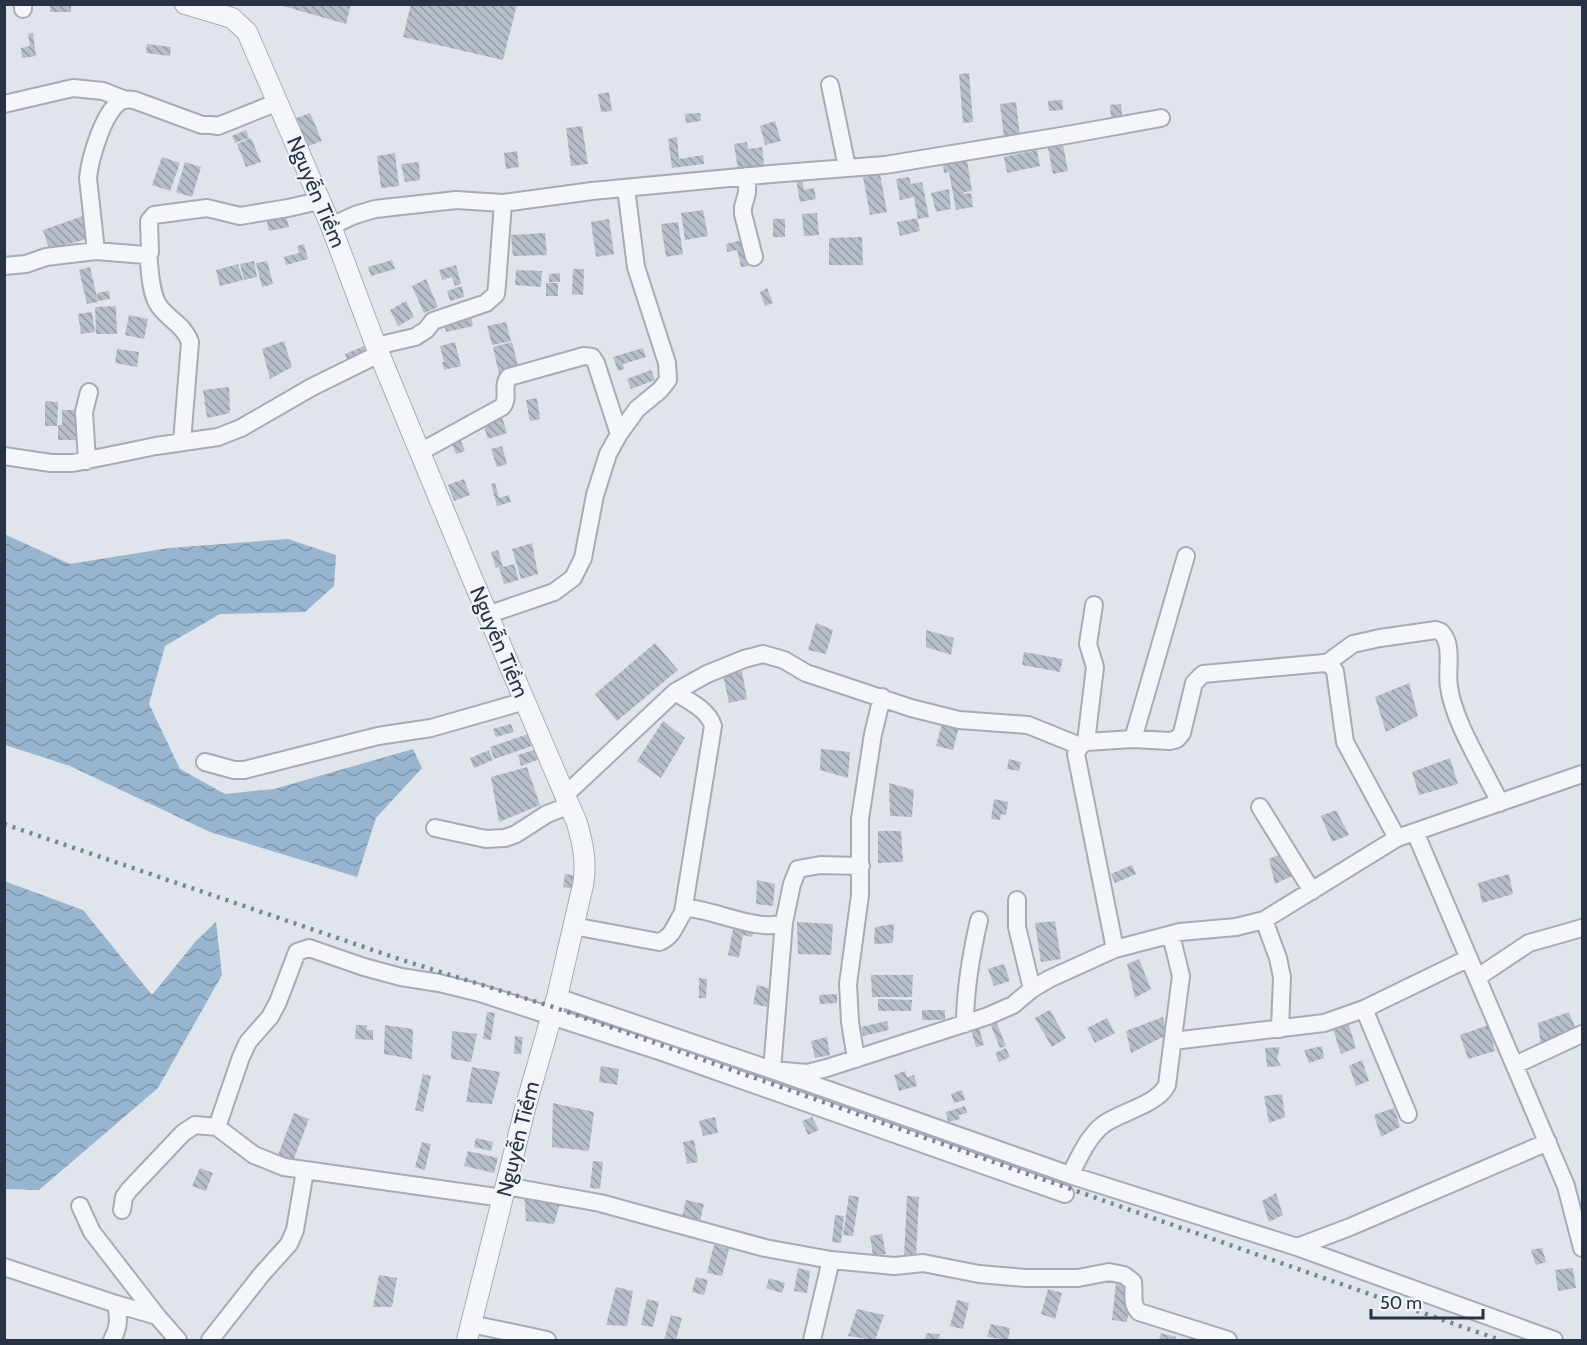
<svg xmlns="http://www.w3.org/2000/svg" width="1587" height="1345" viewBox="0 0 1587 1345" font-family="Cabin,sans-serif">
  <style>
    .water { fill: url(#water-waves) }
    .building { fill: url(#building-back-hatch) }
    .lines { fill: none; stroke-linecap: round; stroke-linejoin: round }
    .minor-casing { stroke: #a5acb6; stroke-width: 20 }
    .tertiary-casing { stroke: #a5acb6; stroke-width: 22 }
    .minor { stroke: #f4f6f9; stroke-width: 16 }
    .tertiary { stroke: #f4f6f9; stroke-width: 20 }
    .rail { stroke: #788596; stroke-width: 4.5; stroke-dasharray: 3 6; stroke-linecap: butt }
    .labels { text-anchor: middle; stroke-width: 4.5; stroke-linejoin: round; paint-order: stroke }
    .street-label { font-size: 21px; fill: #273344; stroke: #f0f4f8 }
  </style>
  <defs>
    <pattern id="water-waves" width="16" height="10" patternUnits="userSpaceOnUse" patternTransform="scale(1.5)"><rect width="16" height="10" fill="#98b5cf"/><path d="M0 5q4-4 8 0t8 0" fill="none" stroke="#7c94aa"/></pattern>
    <pattern id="building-back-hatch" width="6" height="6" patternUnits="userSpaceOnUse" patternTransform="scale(1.5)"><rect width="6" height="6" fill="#b7bec9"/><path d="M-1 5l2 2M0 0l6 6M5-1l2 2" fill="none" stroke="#959ba5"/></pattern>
  </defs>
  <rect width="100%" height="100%" fill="#e0e5eb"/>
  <path class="water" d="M4 534 70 564 169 548 288 539 336 555 334 586 305 612 220 614 165 646 149 704 180 769 225 794 274 789 413 749 422 768 376 818 357 877 210 832 70 766 5 745Z
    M4 881 83 910 152 995 196 941 216 922 222 975 158 1088 39 1190 5 1189Z"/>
  <path class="building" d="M50 4H71V12H50Z
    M276 4H351L346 24Z
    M411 4H517L503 60 403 37Z
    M33 33 36 56 22 58 21 48 30 46 28 34Z
    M147 44 171 47 170 56 146 53Z
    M969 73 973 122 963 123 959 74Z
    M609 92 612 111 601 112 598 94Z
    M1062 100 1063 110 1049 111 1048 101Z
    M1016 102 1020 136 1004 138 1000 104Z
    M1121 104 1122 116 1111 118 1110 105Z
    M310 113 322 141 306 147 294 119Z
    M700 113 701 121 686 123 685 114Z
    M775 121 781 141 765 145 760 126Z
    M582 126 588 164 571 166 566 128Z
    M246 130 249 138 235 143 232 136Z
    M677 137 679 159 703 155 704 164 672 168 668 139Z
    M251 138 261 162 246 167 237 144Z
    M747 142 748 149 762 147 764 165 738 169 734 144Z
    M1063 145 1068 171 1053 174 1048 148Z
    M1037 150 1040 166 1007 173 1004 157Z
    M517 151 519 167 506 169 504 153Z
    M395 153 399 186 381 188 377 156Z
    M162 157 180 163 170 191 152 185Z
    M967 160 972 191 964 192V194L971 193 973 207 956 210 949 172 944 173 943 164Z
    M185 162 201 167 192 197 176 192Z
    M419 162 420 180 405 182 401 164Z
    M880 174 887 212 870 215 863 177Z
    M909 177 911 184 922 182 929 217 918 219 914 197 900 200 896 179Z
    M802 178 804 190 814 188 816 199 800 202 796 179Z
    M949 189 951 209 936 212 931 193Z
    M703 210 708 236 685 240 681 213Z
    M285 212 289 227 269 231 266 217Z
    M817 213 819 235 804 236 802 214Z
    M83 216 87 239 49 249 43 230Z
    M917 218 920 231 900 236 897 222Z
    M609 219 614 254 596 257 591 222Z
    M773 219H785V237H773Z
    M678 222 683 254 666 257 661 224Z
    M545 233 547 255 513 256 511 235Z
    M862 237 863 265H829V238Z
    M743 240 748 266 741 267 737 250 727 252 726 244Z
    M304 244 308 259 286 265 284 257 299 253 297 246Z
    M392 260 395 269 371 276 368 267Z
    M254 261 257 277 244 280 240 264Z
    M267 261 273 284 262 287 256 263Z
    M238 264 243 280 220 286 216 270Z
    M456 265 461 284 455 286 452 277 442 280 439 270Z
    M90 267 98 302 87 304 79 270Z
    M573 269H584L583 295 572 294Z
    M516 270 542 271 541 287 515 285Z
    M560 273V282H549V274Z
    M426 279 438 307 424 313 412 286Z
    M546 283H558V296H546Z
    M462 286 464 297 450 301 447 291Z
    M767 288 773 303 765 306 760 292Z
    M109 291 110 299 98 301 97 293Z
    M406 301 414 317 398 326 390 310Z
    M116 306 117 334H96L95 307Z
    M92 312 95 332 81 334 78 314Z
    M129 315 148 319 144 339 125 335Z
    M471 316 473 326 446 332 444 322Z
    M506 322 511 341 492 345 487 326Z
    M284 341 292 367 270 379 262 349Z
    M455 342 461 366 444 370 442 362H444L440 346Z
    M512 342 520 373 500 378 493 347Z
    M364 346 368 356 348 363 345 354Z
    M643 348 646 357 623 364 624 369 618 371 613 357Z
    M117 349 139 352 137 367 115 363Z
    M651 370 655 380 631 389 627 379Z
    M229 387 230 413 207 418 203 390Z
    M537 398 540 419 530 421 526 400Z
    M45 401 58 402 57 426H45Z
    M62 410H79V440H58V425H62Z
    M502 417 507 433 488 439 483 423Z
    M459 436 465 451 456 454 450 440Z
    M502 446 507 464 497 467 491 449Z
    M464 479 470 495 454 501 448 485Z
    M495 483 499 498 509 495 511 502 497 506 491 484Z
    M532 543 538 574 521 579 512 549Z
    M498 550 503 567 514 564 519 580 504 584 499 567 496 568 491 552Z
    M816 623 833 630 826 654 808 650Z
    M926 630 954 638 951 655 926 647Z
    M655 643 678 670 617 721 595 694Z
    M1024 652 1063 659 1060 672 1022 665Z
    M742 671 747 699 729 703 723 675Z
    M1409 683 1418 716 1386 732 1375 697Z
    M663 721 685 738 661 778 637 761Z
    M942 723 959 727 953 750 936 746Z
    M511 724 514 732 496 737 493 729Z
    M528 734 532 746 494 759 490 747Z
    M537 749 540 759 521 766 518 755Z
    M821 749 850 752 848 778 820 770Z
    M489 750 493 760 474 768 470 758Z
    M1450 758 1458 784 1419 795 1412 772Z
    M1009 759 1021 762 1019 771 1007 769Z
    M527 767 540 805 499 822 491 777Z
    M889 783 914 790 912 817 890 816Z
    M994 799 1008 802 1006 815 1001 814 1000 820 991 819Z
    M1336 810 1349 835 1332 842 1321 816Z
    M878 831H901L903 862 878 863Z
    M1286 852 1298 873 1275 884 1269 859Z
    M1132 865 1136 874 1115 883 1111 874Z
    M565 874 577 876 575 889 563 887Z
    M1509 874 1513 894 1482 903 1478 883Z
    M757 880 775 884 773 906 756 904Z
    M1055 921 1061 959 1041 962 1035 923Z
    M797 922 833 924 831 955 798 954Z
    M894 924 893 943 874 944 875 927Z
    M734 925 754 929 752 937 743 935 739 958 728 955Z
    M1139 959 1151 989 1135 998 1127 964Z
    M1004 964 1010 981 994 986 988 969Z
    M871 975H913L912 997H872Z
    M699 978 707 979 706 998H699Z
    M757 985 772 989 768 1007 753 1004Z
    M837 994V1003L820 1004 819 995Z
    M878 999 912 1000 911 1011H878Z
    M922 1010H945V1020H922Z
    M1050 1010 1066 1038 1052 1047 1035 1018Z
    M487 1012 495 1013 491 1040 483 1039Z
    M1569 1012 1577 1032 1541 1048 1538 1023Z
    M1163 1017 1167 1035 1131 1053 1126 1031Z
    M1107 1018 1115 1033 1095 1043 1087 1028Z
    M887 1021 889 1030 863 1036 861 1027Z
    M996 1021 1006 1046 1000 1048 990 1023Z
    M1348 1022 1356 1048 1341 1054 1332 1026Z
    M356 1025H367V1030H373V1040L355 1039Z
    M385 1025 413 1029 412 1059 384 1054Z
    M1489 1025 1495 1051 1468 1059 1460 1035Z
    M979 1028 984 1045 976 1047 971 1030Z
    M452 1031 477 1034 471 1062 451 1059Z
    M515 1036 523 1037 521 1054H514Z
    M827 1037 830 1055 815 1058 811 1041Z
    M1322 1046 1324 1058 1309 1063 1304 1050Z
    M1280 1047 1277 1059 1281 1066 1267 1067 1265 1048Z
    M1006 1048 1010 1057 999 1062 995 1053Z
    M1362 1060 1369 1081 1356 1086 1349 1066Z
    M601 1066 619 1069 617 1085 599 1082Z
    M472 1067 500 1072 492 1104 466 1102Z
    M905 1071 907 1077 914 1075 917 1086 899 1091 894 1075Z
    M423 1074 431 1076 423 1112 415 1110Z
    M962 1090 965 1100 954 1103 951 1094Z
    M1282 1094 1285 1117 1269 1123 1264 1096Z
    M553 1103 594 1112 589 1151 552 1147Z
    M965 1106 967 1113 959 1115 960 1119 948 1122 946 1112Z
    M1394 1108 1400 1127 1381 1137 1374 1115Z
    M294 1113 309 1119 293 1161 278 1155Z
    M715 1117 718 1133 703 1136 699 1121Z
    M812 1117 819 1130 808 1135 802 1121Z
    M476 1138 493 1142 491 1151 474 1147Z
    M694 1140 698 1162 687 1164 683 1142Z
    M422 1142 431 1144 425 1170 415 1167Z
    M468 1151 498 1158 494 1173 464 1166Z
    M593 1161 603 1162 600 1189 590 1188Z
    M200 1168 213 1173 206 1191 192 1186Z
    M524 1190 561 1200 554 1224 526 1221Z
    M1276 1193 1283 1215 1269 1222 1262 1201Z
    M849 1195 859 1197 853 1236 843 1235Z
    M907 1196 919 1197 916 1257H904Z
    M686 1200 704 1204 699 1226 681 1222Z
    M835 1215 844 1216 841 1243 832 1242Z
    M882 1234 886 1254 873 1256 870 1236Z
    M714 1245 729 1249 722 1276 707 1273Z
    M1542 1248 1546 1262 1536 1265 1531 1250Z
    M798 1268 810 1271 807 1293 794 1291Z
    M1573 1268 1576 1288 1558 1291 1555 1270Z
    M379 1275 397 1278 392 1307H373Z
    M696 1277 708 1280 704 1295 692 1292Z
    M769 1278 785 1283 782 1293 766 1288Z
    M1116 1283 1132 1286 1127 1322 1112 1320Z
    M616 1287 633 1291 627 1326 606 1325Z
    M1048 1289 1062 1293 1055 1319 1041 1314Z
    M647 1299 659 1302 653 1327 641 1325Z
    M957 1300 969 1303 963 1329 950 1326Z
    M857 1309 884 1315 875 1340 848 1336Z
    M671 1315 682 1318 676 1340H664Z
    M991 1324 1010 1328 1008 1340 987 1337Z
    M926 1333 940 1334 938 1340H925Z
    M1161 1333 1176 1337 1175 1340H1159Z"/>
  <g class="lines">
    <g class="minor-casing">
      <path id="minor" d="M23 4V9
        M830 85 847 167
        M4 104 73 88 103 91 123 99
        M747 176V193L743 207V214L754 257
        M331 226 355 215 375 209 456 200 503 203 592 191 771 174 885 165 1067 135 1161 118
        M96 251 88 178C90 159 103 112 121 101 125 99 129 99 134 100L202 125H211L218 126 278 102
        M148 254C150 269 150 293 159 306 169 320 184 325 190 342L182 442
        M4 266 26 264 46 257 96 251 145 255 150 252 149 221 154 215 207 208 240 216 288 208 319 201
        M376 346 415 337 426 330 433 321 486 303 496 294 497 285 503 203
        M420 452 502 407C510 398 501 386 509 377L584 356 592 357 596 363 619 434
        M4 456 51 463H73L156 446 218 437 241 428 312 387 379 354
        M87 461 84 412 89 392
        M487 615 554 592 573 578 583 558 595 495 608 454 619 434 637 409 660 390 668 380 667 363 636 267 626 188
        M1327 663 1353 644 1380 638 1436 630 1441 632C1454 645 1446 670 1449 687 1454 723 1484 769 1500 803
        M675 692C688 701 708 709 713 726L683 912
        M1133 739 1186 556
        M1086 742 1095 667 1088 644 1094 605
        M205 762 234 770H244L378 736 431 728 525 701
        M564 796 675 692 707 674 744 659 763 654 784 660 806 673 911 708 959 720 1028 725 1080 746
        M1260 807 1312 891
        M435 828 486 839 505 838 516 834 547 814 568 806
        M1415 832 1566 1186 1582 1248
        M1017 900V927L1032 989
        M1264 920 1278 958 1282 977 1280 1029
        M784 922 772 1070 1070 1175 1297 1247 1554 1340
        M573 926 659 942C675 937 676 919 687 908 712 909 763 934 784 922L792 884 798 869 820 865 861 866
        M1115 949 1076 754 1080 746 1086 742 1133 739 1170 741 1177 739 1182 733 1194 683 1203 674 1324 663 1330 665 1335 671 1345 742 1397 838
        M1478 977 1529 943 1582 928
        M557 997 772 1070 807 1073 827 1068 988 1016 1013 1005 1032 989 1049 979 1115 949 1180 932 1236 927 1264 920 1397 838 1582 774
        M1364 1009 1408 1114
        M965 1024C965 988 971 955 979 920
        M1173 1041 1324 1023 1364 1009 1469 958
        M856 1059 850 1022 848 984 860 895V819L873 734 882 697
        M1515 1065 1582 1034
        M217 1127 241 1057 248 1042 270 1017 278 1002 297 952 309 948 364 967 401 977 439 983 480 993 665 1053 1065 1194
        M1070 1175C1079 1158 1088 1136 1104 1124 1121 1112 1158 1104 1167 1085L1181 976 1171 935
        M506 1186 600 1203 765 1248 831 1260 894 1266 923 1263 979 1274 1025 1278H1078L1109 1272 1124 1275 1133 1282C1135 1293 1130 1303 1139 1312L1228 1340
        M80 1206 92 1232 157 1316
        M122 1210 124 1197 129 1190 183 1133 195 1125 217 1127 254 1155 284 1167 503 1198
        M1297 1247 1350 1227 1548 1142
        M4 1267 116 1304 157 1316 178 1340
        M471 1324 547 1340
        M112 1340C119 1328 119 1318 116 1304
        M210 1340 262 1274 289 1244 295 1230 305 1171
        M812 1340 831 1260"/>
    </g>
    <g class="tertiary-casing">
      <path id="tertiary" d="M185 4 232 18 247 32 331 226 376 346 472 578 577 823C583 844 587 863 583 885L557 997 526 1105 467 1340"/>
    </g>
    <use href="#minor" class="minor"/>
    <use href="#tertiary" class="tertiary"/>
    <path class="rail" d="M4 824 402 960 553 1007 1500 1340"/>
  </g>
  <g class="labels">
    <g class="street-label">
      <text transform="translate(316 192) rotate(67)" y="7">Nguyễn Tiềm</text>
      <text transform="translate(499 642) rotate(67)" y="7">Nguyễn Tiềm</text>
      <text transform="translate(518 1139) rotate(-76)" y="7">Nguyễn Tiềm</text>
    </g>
  </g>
  <rect width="1587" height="1345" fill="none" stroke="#273344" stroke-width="12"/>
  <path d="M1371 1309v9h112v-9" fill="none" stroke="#273344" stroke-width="3"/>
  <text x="1380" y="1309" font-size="18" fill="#273344" stroke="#f0f4f8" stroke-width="4.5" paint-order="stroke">50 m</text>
</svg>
